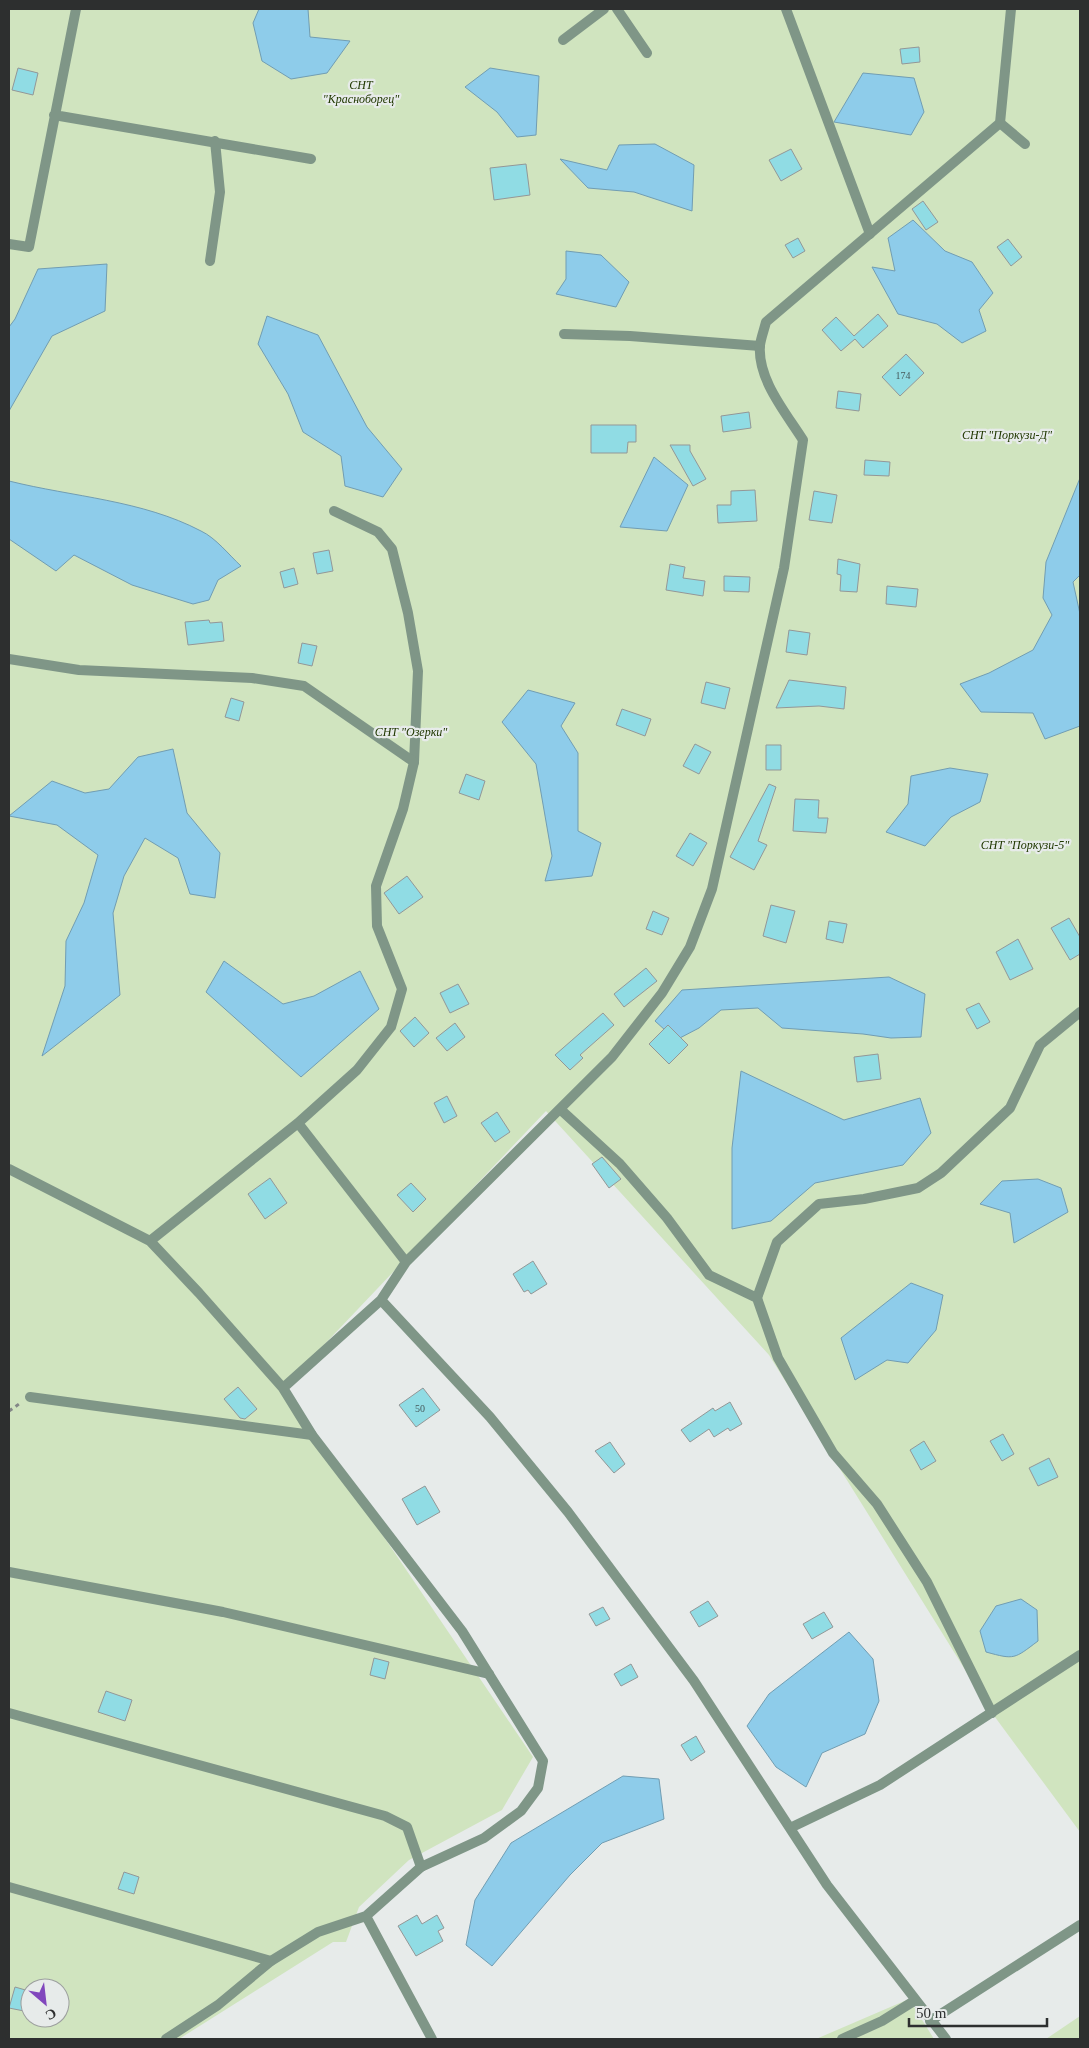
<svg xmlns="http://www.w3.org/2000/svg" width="1089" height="2048" viewBox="0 0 1089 2048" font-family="Georgia,serif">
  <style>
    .green { fill: #d0e4bf; fill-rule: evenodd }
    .water { fill: #8eccea; stroke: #719db2 }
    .building { fill: #90dce4; stroke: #939797 }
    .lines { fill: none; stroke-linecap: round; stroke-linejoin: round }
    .path { stroke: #848787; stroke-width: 3; stroke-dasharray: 4 4; stroke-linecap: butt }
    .lane { stroke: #7f9687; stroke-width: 10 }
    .street { stroke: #7f9687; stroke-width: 10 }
    .labels { text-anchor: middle; stroke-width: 4.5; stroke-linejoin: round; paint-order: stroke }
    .number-label { font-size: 10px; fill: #465a5c }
    .park-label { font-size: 12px; font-style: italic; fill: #203800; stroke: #e7ebea }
  </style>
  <rect width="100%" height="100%" fill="#e7ebea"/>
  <path class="green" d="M9 9H1080V1832L992 1713 769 1355 546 1111 283 1388 533 1757 502 1810 409 1860 359 1907 346 1942H333L179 2039H9ZM30 1988H60V2018H30Z
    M909 1999 934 2039H816Z
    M1080 2016V2039H1045H1046Z"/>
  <path class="water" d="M259 9H308L310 37 350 41 327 73 291 79 262 61 253 23Z
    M490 68 539 76 536 135 517 137 497 112 465 87Z
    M863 73 914 78 924 112 911 135 834 122Z
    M655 144 694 165 692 211 634 192 588 188 560 159 607 170 619 145Z
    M913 220 945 251 972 262 993 293 979 310 986 331 962 343 937 324 898 314 872 267 895 271 888 238Z
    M566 251 601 255 629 282 616 307 556 294 566 279Z
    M107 264 105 311 52 336 9 411V327L15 319 38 269Z
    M267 316 318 335 367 427 402 469 383 497 345 486 341 456 303 432 288 394 258 344Z
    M654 457 688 485 667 531 620 527Z
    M1080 478V575L1073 582 1080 614V726L1045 739 1033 713 981 712 960 684 989 673 1033 650 1052 615 1043 598 1046 562Z
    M9 481C73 497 142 500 201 531 216 538 229 555 241 566L218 580 209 600 193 604 132 585 74 555 56 571 9 539Z
    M528 690 575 703 561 726 578 753V831L601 843 592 876 545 881 552 856 536 764 502 722Z
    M173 749 187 813 220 853 215 898 190 894 178 858 145 838 124 876 113 913 120 995 42 1056 65 986 66 941 84 903 98 855 57 825 9 816 52 781 85 793 109 789 138 757Z
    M950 768 988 774 980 802 951 817 925 846 886 832 908 804 911 776Z
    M224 961 283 1004 314 996 360 971 379 1009 301 1077 206 992Z
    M889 977 925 994 921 1037 891 1038 863 1034 782 1028 758 1008 721 1010 699 1028 676 1040 655 1021 682 990Z
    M741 1071 844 1120 920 1098 931 1133 903 1165 815 1183 771 1221 732 1229V1148Z
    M1038 1179 1061 1188 1068 1212 1014 1243 1010 1213 980 1204 1002 1181Z
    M911 1283 943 1295 936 1330 908 1363 887 1360 855 1380 841 1338Z
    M1021 1599 1037 1610 1038 1641C1014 1659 1015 1660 986 1652L980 1631 996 1606Z
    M849 1632 873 1659 879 1701 865 1734 822 1753 806 1787 776 1767 747 1726 769 1694Z
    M623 1776 659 1779 664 1819 602 1843 570 1875 492 1966 466 1945 475 1900 511 1843Z"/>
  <path class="building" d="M919 47 920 62 902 64 900 49Z
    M18 68 38 73 33 95 12 90Z
    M791 149 802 169 781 181 769 160Z
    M526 164 530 195 494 200 490 168Z
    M923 201 938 222 926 230 912 209Z
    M798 238 805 251 793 258 785 245Z
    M1008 239 1022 257 1011 266 997 247Z
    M878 314 888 326 863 348 855 339 841 351 822 330 836 317 854 336Z
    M906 354 924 373 900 396 882 377Z
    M838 391 861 394 859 411 836 408Z
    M749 412 751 428 723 432 721 416Z
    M591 425H636V442H628L627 453H591Z
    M670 445H690V451L706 479 693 486Z
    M865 460 890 462 889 476 864 475Z
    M755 490 757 521 718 523 717 505H731V491Z
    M814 491 837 495 832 523 809 520Z
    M329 550 333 571 317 574 313 553Z
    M838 559 860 564 857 592 840 591 841 575 837 574Z
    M670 564 685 567 683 578 705 581 703 596 666 590Z
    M294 568 298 584 284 588 280 572Z
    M724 576 750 577 749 592 724 591Z
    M887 586 918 589 916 607 886 604Z
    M209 620 210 623 222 622 224 641 188 645 185 622Z
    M789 630 810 633 807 655 786 652Z
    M302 643 317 646 312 666 298 663Z
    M789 680 846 687 844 709 819 706 776 708Z
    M706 682 730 688 725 709 701 703Z
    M231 698 244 702 239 721 225 717Z
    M622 709 651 719 645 736 616 725Z
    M695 744 711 752 699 774 683 766Z
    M766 745H781V770H766Z
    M466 774 485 781 479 800 459 793Z
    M769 784 776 787 758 841 767 845 754 870 730 857Z
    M795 799 819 800 818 818H828L826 833 793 831Z
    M690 833 707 843 693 866 676 856Z
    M407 876 423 897 399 914 384 893Z
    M771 905 795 911 786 943 763 936Z
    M653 911 669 918 662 935 646 929Z
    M1069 918 1080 937V954L1070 960 1051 928Z
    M829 921 847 924 843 943 826 939Z
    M1018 939 1033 969 1010 980 996 952Z
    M646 968 657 981 624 1007 614 994Z
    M458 984 469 1004 450 1013 440 993Z
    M979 1003 990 1022 977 1029 966 1009Z
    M603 1013 614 1025 580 1055 583 1058 570 1070 555 1055Z
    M415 1017 429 1033 414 1047 400 1031Z
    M455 1023 465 1037 447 1051 436 1038Z
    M668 1025 688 1045 669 1064 649 1044Z
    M878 1054 881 1079 857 1082 854 1057Z
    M447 1096 457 1116 444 1123 434 1103Z
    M497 1112 510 1132 495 1142 481 1123Z
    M602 1157 621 1179 609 1188 592 1164Z
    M270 1178 287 1203 265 1219 248 1194Z
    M411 1183 426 1199 413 1212 397 1195Z
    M533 1261 547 1284 531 1294 528 1290 524 1292 513 1274Z
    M238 1387 257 1409 245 1419 240 1418 224 1399Z
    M423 1388 440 1410 416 1427 399 1405Z
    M730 1402 742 1424 730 1431 728 1428 714 1437 709 1429 690 1442 681 1430 713 1408 715 1411Z
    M1003 1434 1014 1454 1002 1461 990 1441Z
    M924 1441 936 1461 921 1470 910 1450Z
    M610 1442 625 1464 614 1473 595 1451Z
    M1049 1458 1058 1477 1038 1486 1029 1468Z
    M425 1486 440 1512 417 1525 402 1499Z
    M708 1601 718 1616 699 1627 690 1612Z
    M603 1607 610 1619 596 1626 589 1614Z
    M824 1612 833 1627 812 1639 803 1624Z
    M374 1658 389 1662 385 1679 370 1675Z
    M631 1664 638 1677 621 1686 614 1674Z
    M106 1691 132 1700 125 1721 98 1712Z
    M696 1736 705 1752 691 1761 681 1745Z
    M124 1872 139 1877 134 1894 118 1889Z
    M417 1915 422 1924 437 1915 444 1928 438 1931 443 1941 416 1956 398 1926Z
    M15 1987 29 1991 24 2011 9 2008Z"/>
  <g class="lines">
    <path class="path" d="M9 1411 19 1404"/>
    <path class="lane" d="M617 9 647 53
      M786 9 870 234
      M563 40 604 9
      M54 115 311 159
      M1000 123 1025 144
      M9 244 29 247 76 9
      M210 261 220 192 215 141
      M564 334 630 336 760 346
      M334 511 378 532 392 549 408 613 418 671 414 762
      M561 1110 620 1164 667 1218 709 1275 757 1298 778 1358 833 1453 877 1504 927 1582 992 1713
      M757 1298 777 1242 819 1204 864 1199 918 1188 941 1173 1010 1108 1040 1045 1080 1012
      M30 1397 312 1435
      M9 1572 223 1612 489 1674
      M9 1713 385 1816 407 1827 421 1867
      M9 1887 271 1961
      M930 2021 1080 1925"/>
    <path class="street" d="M9 659 79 670 252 678 304 686 414 762 403 809 376 886 377 926 402 989 391 1027 357 1070 298 1123 150 1241
      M298 1123 406 1262
      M9 1169 150 1241 199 1293 283 1388 381 1300 490 1417 568 1512 694 1681 827 1885 946 2039
      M381 1300 406 1262 612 1057 662 993 690 947 712 889 784 568 803 440C786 413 757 379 760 345 761 338 764 330 766 322L1000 123 1011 9
      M790 1828 880 1785 1080 1655
      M366 1916 432 2039
      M166 2039 218 2005 271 1961 318 1932 366 1916 421 1867 484 1838 521 1811 538 1788 543 1761 462 1631 312 1435 283 1388
      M842 2039 882 2021 914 2001"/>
  </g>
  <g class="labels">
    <g class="number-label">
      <text x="903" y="379">174</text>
      <text x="420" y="1412">50</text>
    </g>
    <g class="park-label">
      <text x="361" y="89">СНТ<tspan x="361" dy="14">"Красноборец"</tspan></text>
      <text x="1007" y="439">СНТ "Поркузи-Д"</text>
      <text x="411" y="736">СНТ "Озерки"</text>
      <text x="1025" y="849">СНТ "Поркузи-5"</text>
    </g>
  </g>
  <rect width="1089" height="2048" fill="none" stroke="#2d2f2f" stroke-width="20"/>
  <g transform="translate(45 2003) rotate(152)"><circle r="24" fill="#e7ebea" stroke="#9da09f"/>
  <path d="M0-4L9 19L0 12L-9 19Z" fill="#8147bd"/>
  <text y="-8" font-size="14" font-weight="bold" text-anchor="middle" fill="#2d2f2f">С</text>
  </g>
  <path d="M909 2018v8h138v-8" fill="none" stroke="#2d2f2f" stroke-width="2.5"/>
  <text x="916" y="2018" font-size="15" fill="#2d2f2f" stroke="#e7ebea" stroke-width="4" paint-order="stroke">50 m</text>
</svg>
